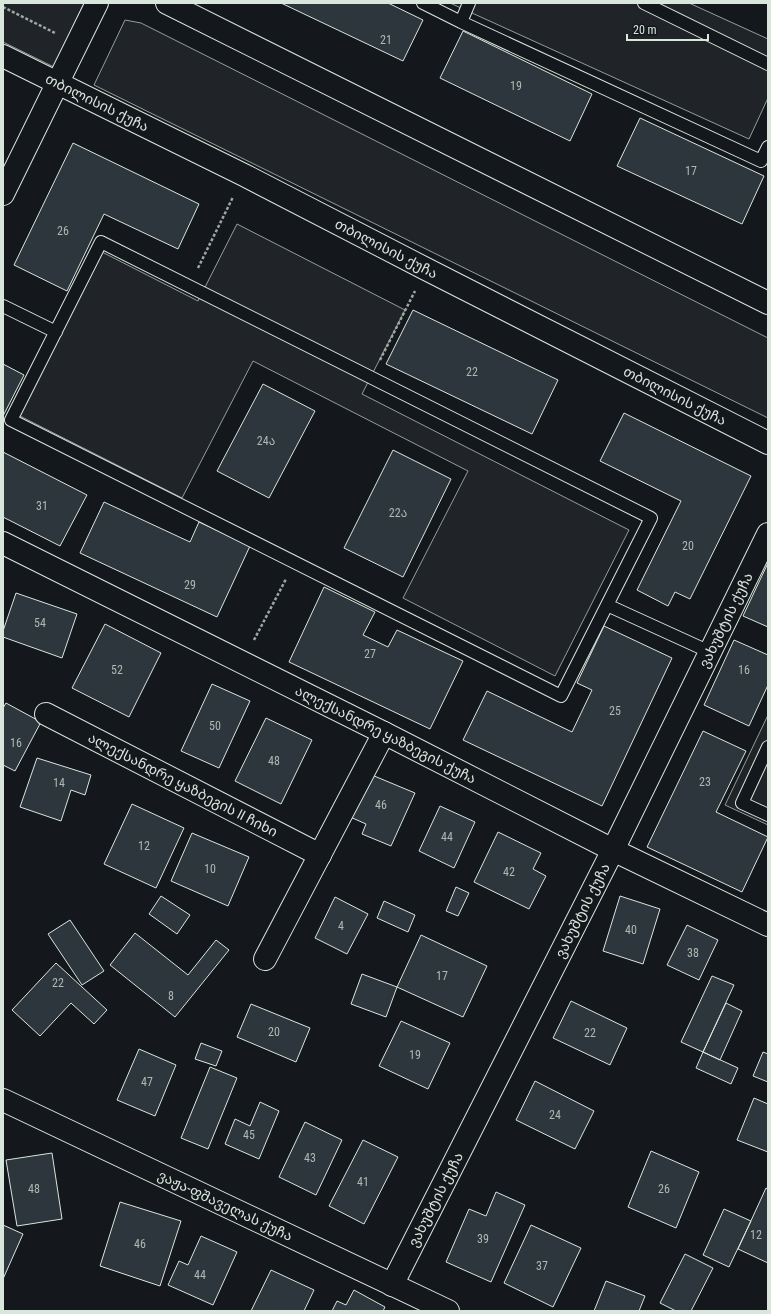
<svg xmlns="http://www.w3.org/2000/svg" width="771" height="1314" viewBox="0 0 771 1314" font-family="'Roboto Condensed','Noto Sans Georgian',sans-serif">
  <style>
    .green { fill: #202428; stroke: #939e99 }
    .building { fill: #2c363c; stroke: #d8e6dc }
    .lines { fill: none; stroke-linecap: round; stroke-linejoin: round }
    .service-casing { stroke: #d8e6dc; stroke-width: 14 }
    .minor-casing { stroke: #d8e6dc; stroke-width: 24 }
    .tertiary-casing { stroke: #d8e6dc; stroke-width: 24 }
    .secondary-casing { stroke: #d8e6dc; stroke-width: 24 }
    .path { stroke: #9da8a2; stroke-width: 2.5; stroke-dasharray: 3 2; stroke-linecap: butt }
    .service { stroke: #14181c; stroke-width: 12 }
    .minor { stroke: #14181c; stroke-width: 22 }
    .tertiary { stroke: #14181c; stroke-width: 22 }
    .secondary { stroke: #14181c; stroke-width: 22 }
    .labels { text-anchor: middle; stroke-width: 3; stroke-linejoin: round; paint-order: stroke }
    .number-label { font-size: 12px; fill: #adbab4 }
    .street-label { font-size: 14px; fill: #d8e6dc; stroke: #14181c }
  </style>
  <rect width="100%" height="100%" fill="#14181c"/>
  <path class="green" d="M3 3H84L54 67 3 42Z
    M450 3H689L768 39V98L749 139Z
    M125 20 141 23 768 338V418L94 85Z
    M237 224 405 310 362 394 629 530 555 676 403 598 468 471 253 361 182 498 18 415 102 252 198 301Z
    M768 715V825L725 805Z"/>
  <path class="building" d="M281 3H388L423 20 403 61Z
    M463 31 592 94 570 141 440 78Z
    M640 118 764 176 742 224 617 166Z
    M73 143 199 204 178 249 104 214 67 291 14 265Z
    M413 310 558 380 532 434 386 364Z
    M3 364 24 375 3 416Z
    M263 384 315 411 269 498 217 471Z
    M624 413 751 476 690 599 675 592 668 606 637 590 681 501 600 461Z
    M393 450 451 479 403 577 344 548Z
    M3 452 87 495 60 546 3 517Z
    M104 502 190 542 199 522 250 546 217 617 80 553Z
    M768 563V627L743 616Z
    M324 587 375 612 363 635 388 647 397 630 463 661 430 729 289 662Z
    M16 593 77 614 62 658 3 637V631Z
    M105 624 161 653 129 717 72 688Z
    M604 626 672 658 602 806 463 740 487 691 572 732 592 690 577 683Z
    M734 640 768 655V685L749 726 704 705Z
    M212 684 250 701 219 768 181 751Z
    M6 703 41 722 15 771 3 765V708Z
    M266 718 312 740 281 804 235 781Z
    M703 731 746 751 716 812 768 837 742 892 647 847Z
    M37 758 91 775 85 795 71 790 61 821 20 807Z
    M367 773 415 793 391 846 362 834 366 824 348 816Z
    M132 804 184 828 156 888 104 864Z
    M440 806 475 822 454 868 419 851Z
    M498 832 541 853 533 869 546 876 529 909 474 882Z
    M192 833 249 857 228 906 171 881Z
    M456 887 469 893 458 916 446 911Z
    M161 896 190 915 177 934 149 914Z
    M620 896 660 909 643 964 603 951Z
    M335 897 368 914 347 954 315 938Z
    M384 901 415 915 408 932 377 918Z
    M70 920 104 971 82 985 48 934Z
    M687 925 718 940 699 980 667 965Z
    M135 933 188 975 216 940 229 950 175 1017 110 965Z
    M421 935 487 966 463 1017 397 987Z
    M56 963 107 1010 94 1024 71 1003 40 1036 12 1010Z
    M362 974 397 987 386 1017 351 1004Z
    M712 976 734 985 703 1052 681 1042Z
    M571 1001 627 1028 610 1065 553 1038Z
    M726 1003 742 1011 720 1060 703 1052Z
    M251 1004 310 1028 296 1062 237 1037Z
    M401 1021 450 1043 428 1089 379 1066Z
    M201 1043 222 1051 216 1066 195 1059Z
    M139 1049 176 1065 155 1116 117 1100Z
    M703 1052 738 1068 731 1084 696 1068Z
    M763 1052 768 1054V1082L753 1076Z
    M210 1067 237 1078 208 1149 181 1138Z
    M535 1081 594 1111 575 1149 516 1120Z
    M754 1098 768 1104V1152L737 1140Z
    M260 1102 279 1111 259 1159 225 1144 235 1119 250 1126Z
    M305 1122 342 1140 316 1195 279 1177Z
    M363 1140 398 1157 364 1224 329 1206Z
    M651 1151 699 1172 676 1228 628 1207Z
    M52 1153 62 1219 17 1226 6 1160Z
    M766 1188 768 1189V1263L738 1249Z
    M496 1192 525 1205 491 1282 446 1262 469 1209 486 1216Z
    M120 1202 181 1221 160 1286 100 1266Z
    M724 1209 751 1221 729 1267 703 1255Z
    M3 1225 23 1234 3 1279Z
    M531 1225 581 1248 553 1307 504 1283Z
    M201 1236 237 1252 213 1305 168 1285 179 1261 188 1265Z
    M685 1254 713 1268 691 1311H676L660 1303Z
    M271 1270 314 1290 304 1311H251Z
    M606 1281 645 1296 639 1311H594Z
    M354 1290 385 1307 383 1311H332L337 1301 346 1305Z"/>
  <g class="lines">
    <g class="service-casing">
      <path id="service" d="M423 3 461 22 761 161 768 147
        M644 3 768 64
        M461 22 469 3
        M101 242 651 518 561 696 11 420Z
        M3 306 56 332
        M607 605 710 652
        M768 747 742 803 768 815"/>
    </g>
    <g class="minor-casing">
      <g id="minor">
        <path d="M3 194 58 82"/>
        <path id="s1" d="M3 543 384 733 613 850 768 925"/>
        <path id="s2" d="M46 714 320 855"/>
        <path d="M265 959 384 733"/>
        <path id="s3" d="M3 1100 448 1311"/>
        <path id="s4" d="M392 1285 613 850 768 534"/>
      </g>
    </g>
    <g class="tertiary-casing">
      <path id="tertiary" d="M58 82 97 3"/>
    </g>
    <g class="secondary-casing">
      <g id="secondary">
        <path d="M167 3 768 303"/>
        <path id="s5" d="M3 56 244 175 426 269 768 443"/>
      </g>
    </g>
    <path class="path" d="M3 7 55 33
      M198 268 233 197
      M380 360 415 291
      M254 640 286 579"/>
    <use href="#service" class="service"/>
    <use href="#minor" class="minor"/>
    <use href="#tertiary" class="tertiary"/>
    <use href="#secondary" class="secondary"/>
  </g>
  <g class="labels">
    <g class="number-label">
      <text x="386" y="44">21</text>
      <text x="516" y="90">19</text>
      <text x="691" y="175">17</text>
      <text x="63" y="235">26</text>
      <text x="472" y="376">22</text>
      <text x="266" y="445">24ა</text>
      <text x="42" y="510">31</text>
      <text x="398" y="517">22ა</text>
      <text x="688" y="550">20</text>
      <text x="190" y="589">29</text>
      <text x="40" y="627">54</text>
      <text x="370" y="658">27</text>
      <text x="117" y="674">52</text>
      <text x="744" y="674">16</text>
      <text x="615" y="715">25</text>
      <text x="215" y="730">50</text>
      <text x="16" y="747">16</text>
      <text x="274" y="765">48</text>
      <text x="705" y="786">23</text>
      <text x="59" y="787">14</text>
      <text x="381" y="809">46</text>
      <text x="447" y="841">44</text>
      <text x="144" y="850">12</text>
      <text x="210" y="873">10</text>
      <text x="509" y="876">42</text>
      <text x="341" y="930">4</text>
      <text x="631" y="934">40</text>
      <text x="693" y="957">38</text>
      <text x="442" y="980">17</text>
      <text x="58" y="987">22</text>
      <text x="171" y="1000">8</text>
      <text x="274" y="1036">20</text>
      <text x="590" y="1037">22</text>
      <text x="415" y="1059">19</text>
      <text x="147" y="1086">47</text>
      <text x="555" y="1119">24</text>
      <text x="249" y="1139">45</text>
      <text x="310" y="1162">43</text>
      <text x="363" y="1186">41</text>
      <text x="34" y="1193">48</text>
      <text x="664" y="1193">26</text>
      <text x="756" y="1239">12</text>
      <text x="483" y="1243">39</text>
      <text x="140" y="1248">46</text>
      <text x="542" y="1270">37</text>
      <text x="200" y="1279">44</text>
    </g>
    <g class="street-label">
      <text dy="5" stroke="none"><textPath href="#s5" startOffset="105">თბილისის ქუჩა</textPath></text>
      <text dy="5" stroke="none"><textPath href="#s5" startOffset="429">თბილისის ქუჩა</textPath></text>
      <text dy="5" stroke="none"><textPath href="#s5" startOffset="753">თბილისის ქუჩა</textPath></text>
      <text dy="5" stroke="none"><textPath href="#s4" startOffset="744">ვახუშტის ქუჩა</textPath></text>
      <text dy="5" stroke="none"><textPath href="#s1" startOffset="428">ალექსანდრე ყაზბეგის ქუჩა</textPath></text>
      <text dy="5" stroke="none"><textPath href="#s2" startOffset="154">ალექსანდრე ყაზბეგის II ჩიხი</textPath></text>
      <text dy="5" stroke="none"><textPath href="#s4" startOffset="420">ვახუშტის ქუჩა</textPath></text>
      <text dy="5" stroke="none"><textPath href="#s4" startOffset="96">ვახუშტის ქუჩა</textPath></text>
      <text dy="5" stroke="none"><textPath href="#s3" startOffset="246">ვაჟა-ფშაველას ქუჩა</textPath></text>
    </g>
  </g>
  <rect width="771" height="1314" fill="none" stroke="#d8e6dc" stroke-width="8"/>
  <path d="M627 34v6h81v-6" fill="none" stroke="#d8e6dc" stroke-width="2"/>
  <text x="633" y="34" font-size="12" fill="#d8e6dc" stroke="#14181c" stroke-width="3" paint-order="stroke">20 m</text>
</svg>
